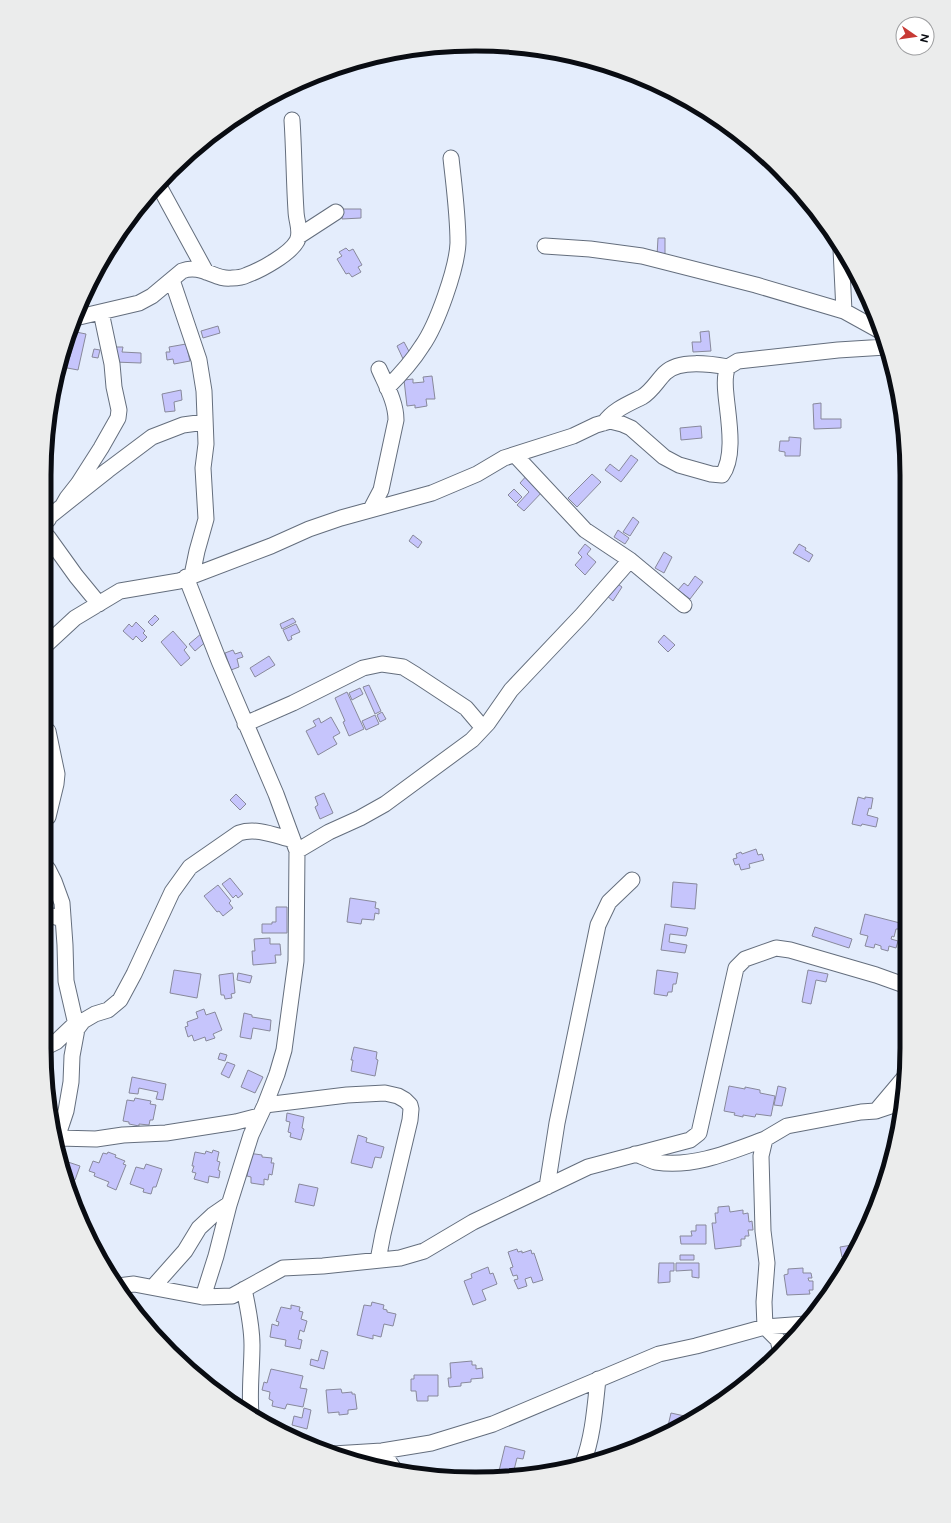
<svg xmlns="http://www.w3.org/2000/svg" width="951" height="1523" viewBox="0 0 951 1523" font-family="Figtree,sans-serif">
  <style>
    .building { fill: #c6c5fc; stroke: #88899b }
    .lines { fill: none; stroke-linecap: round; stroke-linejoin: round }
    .street-casing { stroke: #646e7d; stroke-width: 17 }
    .street { stroke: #fff; stroke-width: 15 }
    .rim { fill: none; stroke: #090c12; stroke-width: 5 }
  </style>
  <rect width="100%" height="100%" fill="#e4edfc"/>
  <path class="building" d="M200 144 199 153 195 152 194 155 188 154Z
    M339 209H361V218L342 219V214Z
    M658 238H665V257L657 256Z
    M346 248 349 251 353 249 362 265 358 267 361 272 352 277 349 273 346 274 337 259 342 256 339 252Z
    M218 326 220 333 203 338 201 331Z
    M71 331 86 334 78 370 62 367 65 356 70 357 73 342H68Z
    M709 331 711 351 693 352 692 342H701L700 332Z
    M404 342 412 357 404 361 397 346Z
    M186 344 190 361 174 364 173 359 167 360 166 352H170L169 347Z
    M115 347H123L122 352 141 353V363L114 362Z
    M94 349 100 350 98 358 92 357Z
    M432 376 435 399H426L427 406 415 408V405L407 406 404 380 413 379V383L424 382 423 377Z
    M181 390 182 400 174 402 175 411 165 412 162 394Z
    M821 403V419H841V428L814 429 813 404Z
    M701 426 702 438 681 440 680 428Z
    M789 437 801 438 800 456H785V452L779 451 780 441H789Z
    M631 455 638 460 621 482 605 470 610 464 619 471Z
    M528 474 544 490 524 511 517 505 529 492 520 483Z
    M592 474 601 482 577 507 568 498Z
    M514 489 522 497 516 503 508 495Z
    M633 517 639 522 630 536 623 532Z
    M618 530 629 538 625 544 614 537Z
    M413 535 422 542 418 548 409 541Z
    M585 544 591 549 587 554 596 562 585 575 575 565 582 557 578 553Z
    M799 544 806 548 805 550 813 555 809 562 793 553Z
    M664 552 672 557 664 573 655 568Z
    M695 576 703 582 690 599 678 590 684 583 688 586Z
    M615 582 622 587 613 601 606 595Z
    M155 615 159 619 152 626 148 622Z
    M293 618 296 622 282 629 280 624Z
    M136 622 145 631 143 633 147 637 142 642 136 636 133 640 123 631 129 624 132 627Z
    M296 624 300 632 291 636 292 639 288 641 283 630Z
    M173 631 187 647 184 650 190 658 181 666 161 642Z
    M202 633 208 640 195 651 189 644Z
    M664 635 675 645 668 652 658 642Z
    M233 650 235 654 241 652 243 657 237 659 239 667 231 670 225 653Z
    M269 656 275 665 255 677 250 668Z
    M369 685 381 711 375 714 363 687Z
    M360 688 363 694 352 700 349 693Z
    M347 692 364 729 349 736 343 722 345 721 335 698Z
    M382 712 386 719 380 722 377 715Z
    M375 715 379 724 366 730 362 721Z
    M331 717 340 733 333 737 337 744 318 755 306 731 316 726 313 721 319 718 321 723Z
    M324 793 333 813 320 819 315 807 318 805 315 797Z
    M236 794 246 804 240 810 230 800Z
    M858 797 865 799V797L873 798 871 809 869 808 867 815 878 818 876 827 862 824 861 826 852 824Z
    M756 849 758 855 762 854 764 860 749 864 750 868 741 870 739 864 735 865 733 859 737 858 736 854 741 852 742 854Z
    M230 878 243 894 238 898 236 895 233 898 222 884Z
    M673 882 697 884 695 909 671 907Z
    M218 885 231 901 229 903 233 908 223 916 219 911 217 912 204 896Z
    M350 898 376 902 375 908 379 909V914L375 913 374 920 362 919 361 924 347 922Z
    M276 907H287V933H262V924H272V922H276Z
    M865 914 900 923 899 929H896L894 937 892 936 891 939 898 941 896 948 889 946 888 951 881 949V946L875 944 874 948 865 946 868 936 860 934Z
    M665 924 688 928 686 936 670 934 669 942 687 945 685 953 661 950Z
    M815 927 852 939 849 948 812 936Z
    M270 938V944H280L281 955H275L276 963 253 965 252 951H255L254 939Z
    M174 970 201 974 197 998 170 993Z
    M657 970 678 973 676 984H673L672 992H668L667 996 654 994Z
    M808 970 828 974 826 982 816 980 811 1004 802 1002Z
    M233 973 235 993 231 994 232 998 225 999 224 995H221L219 975Z
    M238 973 252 976 250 983 237 980Z
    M204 1009 206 1015 215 1012 222 1030 213 1034 215 1038 206 1041 205 1037 194 1041 192 1035 188 1037 185 1027 188 1026 187 1022 198 1018 196 1012Z
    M244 1013 252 1015V1017L271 1020 270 1031 253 1028 251 1039 240 1037Z
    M354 1047 377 1052 376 1059 378 1060 375 1076 351 1071 353 1060H351Z
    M220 1053 227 1055 225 1061 218 1059Z
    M227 1062 235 1065 229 1078 221 1074Z
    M248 1070 263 1077 255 1093 241 1087Z
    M132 1077 166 1084 163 1100 156 1099 158 1092 139 1088 138 1094 129 1093Z
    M729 1086 745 1089V1087L760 1090V1093L775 1096 771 1116 756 1114 755 1117 743 1115V1117L734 1115 735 1113 724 1111Z
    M778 1086 786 1088 782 1106 774 1105Z
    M135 1098 151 1101 150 1104 156 1105 153 1120H150L149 1125 139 1124V1126L129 1124V1122L123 1121 127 1100 134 1101Z
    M287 1113 304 1117 302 1128 304 1129 301 1140 290 1137 291 1133 288 1132 290 1122 286 1121Z
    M358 1135 367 1138 366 1142 384 1147 381 1158 375 1157 372 1168 351 1163Z
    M213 1150 219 1152 217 1161 220 1162 218 1170 220 1171 219 1178 209 1176 208 1183 194 1179 196 1173 192 1172 194 1166H192L195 1152 205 1154 206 1151 212 1153Z
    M108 1152 116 1155 115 1157 125 1161 123 1164 126 1165 116 1190 107 1186 109 1182 94 1176 95 1173 89 1171 93 1161 99 1163 103 1153 107 1154Z
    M248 1153 262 1155V1157L272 1158 271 1163H274L272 1175 269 1174 268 1180 264 1179V1185L251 1183V1177L247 1176 249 1165Z
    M61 1162 67 1164 68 1162 80 1166 75 1180 72 1179 68 1190Z
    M146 1164 162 1169 156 1187H153L151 1194 143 1192 144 1189 130 1184 136 1167 144 1169Z
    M299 1184 318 1188 314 1206 295 1202Z
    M729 1206 730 1212 743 1210V1214L748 1213 749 1222 752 1221 753 1230H748L749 1236H745V1239H741V1246L715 1249 712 1223H716L715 1213H718V1207Z
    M696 1225H706V1244H681L680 1236H692L691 1231H696Z
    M852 1245 855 1246 846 1262H844L843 1257H842L840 1247Z
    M517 1249 518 1252 522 1251V1253L531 1250 532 1254 534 1253 543 1280 533 1283 531 1277 525 1279 527 1286 518 1289 514 1280 518 1279 517 1275 513 1276 510 1268 513 1267 508 1252Z
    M680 1255H694V1260H680Z
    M659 1263H674V1271H670V1282L658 1283Z
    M676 1263H699V1278L692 1277V1270L676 1271Z
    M488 1267 490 1274 493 1273 497 1284 482 1290 486 1300 473 1305 464 1281 472 1278 471 1274Z
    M803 1268V1273H811L812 1278H808L809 1281H813V1290H809L810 1294 787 1295 784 1275 788 1274V1269Z
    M372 1302 384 1305 383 1309 387 1310V1312L396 1314 393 1326 384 1324 381 1337 373 1335V1339L357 1335 364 1305 371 1306Z
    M291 1305 300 1307 299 1311 303 1312 301 1319 307 1321 304 1332 300 1330 298 1339 302 1340 300 1349 285 1346 286 1340 270 1337 272 1324 278 1326 279 1322 276 1321 281 1307 291 1309Z
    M321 1350 328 1352 324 1369 310 1365 311 1359 318 1361Z
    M472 1361V1365H476V1369L482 1368 483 1378 471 1379V1382L461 1383V1386L449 1387 448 1378H451L450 1363Z
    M271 1369 303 1376 300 1388 307 1389 303 1407 287 1404 285 1409 272 1406 273 1401 269 1399 270 1392 262 1390 264 1382 267 1383Z
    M414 1375H438V1396H428V1401H417L416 1391H411V1379H414Z
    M341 1389 342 1393 352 1392V1394H355L357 1409 348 1410V1414L339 1415V1412L328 1413 326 1390Z
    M304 1408 311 1410 307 1429 292 1425 294 1416 302 1418Z
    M671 1413 689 1417 688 1420 667 1430Z
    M505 1446 525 1451 523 1459 517 1458 513 1474 499 1471Z"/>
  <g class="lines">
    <g class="street-casing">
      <path id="street" d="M159 186 206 272
        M299 236 336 212
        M545 246 590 249 642 256 756 285 844 311 882 332
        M841 249 844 311
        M172 280 199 360 204 391 206 444 203 468 206 519 197 551 192 575
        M75 318 139 303 152 296 182 271C201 263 216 281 232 278 237 278 243 277 247 275 261 270 290 254 297 241 302 232 296 221 296 211 294 181 294 150 292 120
        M387 388C400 375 412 362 422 346 437 325 457 268 458 243 458 215 454 186 451 158
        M604 423C613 410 628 404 642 397 652 391 657 381 665 373 679 359 711 364 728 367
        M515 455 585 530 630 560 684 605
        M63 505 67 498 78 484 101 448 118 418 119 410 114 387 112 364 101 312
        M371 509 381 490 396 420C396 402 386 385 379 369
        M48 520 50 516 108 470 152 437 183 425 205 422
        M48 537 76 576 99 604
        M186 577 219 661 276 794 297 851 296 961 284 1050 277 1074 265 1105 251 1135 229 1205 216 1256 203 1297
        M48 643 75 618 120 591 179 581 271 546 309 529 341 518 432 493 477 474 504 458 573 436 596 425 610 421 622 424 631 428 664 457 679 465 711 474 722 475C736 456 728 417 726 395 725 386 724 375 728 367L738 361 838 350 886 347
        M245 724 293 703 363 668 382 664 403 667 416 675 466 708 483 728
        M48 731 57 774 56 784 48 817
        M297 851 329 832 360 818 385 804 472 740 488 723 511 690 582 615 630 560
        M48 869 54 881 62 903 65 945 66 981 77 1029
        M48 915 63 919
        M48 1046 56 1042 76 1023
        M265 1105 347 1095 385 1093 398 1096 405 1100 410 1105 411 1109 410 1120 383 1234 378 1260
        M876 1111 894 1105 903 1106
        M58 1138 96 1139 123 1135 166 1133 236 1122 259 1116
        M56 1141 66 1111 71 1082 72 1056 77 1029 83 1021 95 1014 108 1010 120 1000 134 974 172 892 190 867 239 833C257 827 276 836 293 840
        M635 1154C642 1156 649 1160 656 1162 693 1168 730 1152 765 1139
        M547 1187 557 1123 598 925 609 902 632 880
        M118 1286 134 1284 203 1297 232 1296 283 1268 323 1266 400 1258 424 1251 473 1222 588 1167 690 1140 699 1133 736 968 745 959 776 948 790 950 876 975 904 985
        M153 1287 185 1251 199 1228 213 1215 229 1204
        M244 1289C248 1308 252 1326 252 1345 252 1368 249 1391 251 1414
        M781 1352 778 1340 765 1327 764 1302 767 1263 763 1231 761 1156 765 1139 787 1126 861 1112 876 1111 903 1079
        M382 1451 394 1469
        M333 1454 382 1451 431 1443 493 1424 659 1354 696 1346 765 1327 806 1324
        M583 1463C593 1437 595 1407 598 1379"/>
    </g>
    <use href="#street" class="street"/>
  </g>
  <path d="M0 0H951V1523H0ZM475 51H476A424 424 0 0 1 900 475V1048A424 424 0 0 1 476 1472H475A424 424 0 0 1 51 1048V475A424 424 0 0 1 475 51Z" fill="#ebecec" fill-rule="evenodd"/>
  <path class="rim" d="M475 51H476A424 424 0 0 1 900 475V1048A424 424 0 0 1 476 1472H475A424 424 0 0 1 51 1048V475A424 424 0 0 1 475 51Z"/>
  <g transform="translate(915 36) rotate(103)"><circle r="19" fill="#ffffff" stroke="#9d9ea0"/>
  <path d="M0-3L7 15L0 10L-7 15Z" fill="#c73934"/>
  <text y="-6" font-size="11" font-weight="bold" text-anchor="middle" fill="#090c12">N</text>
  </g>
</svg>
